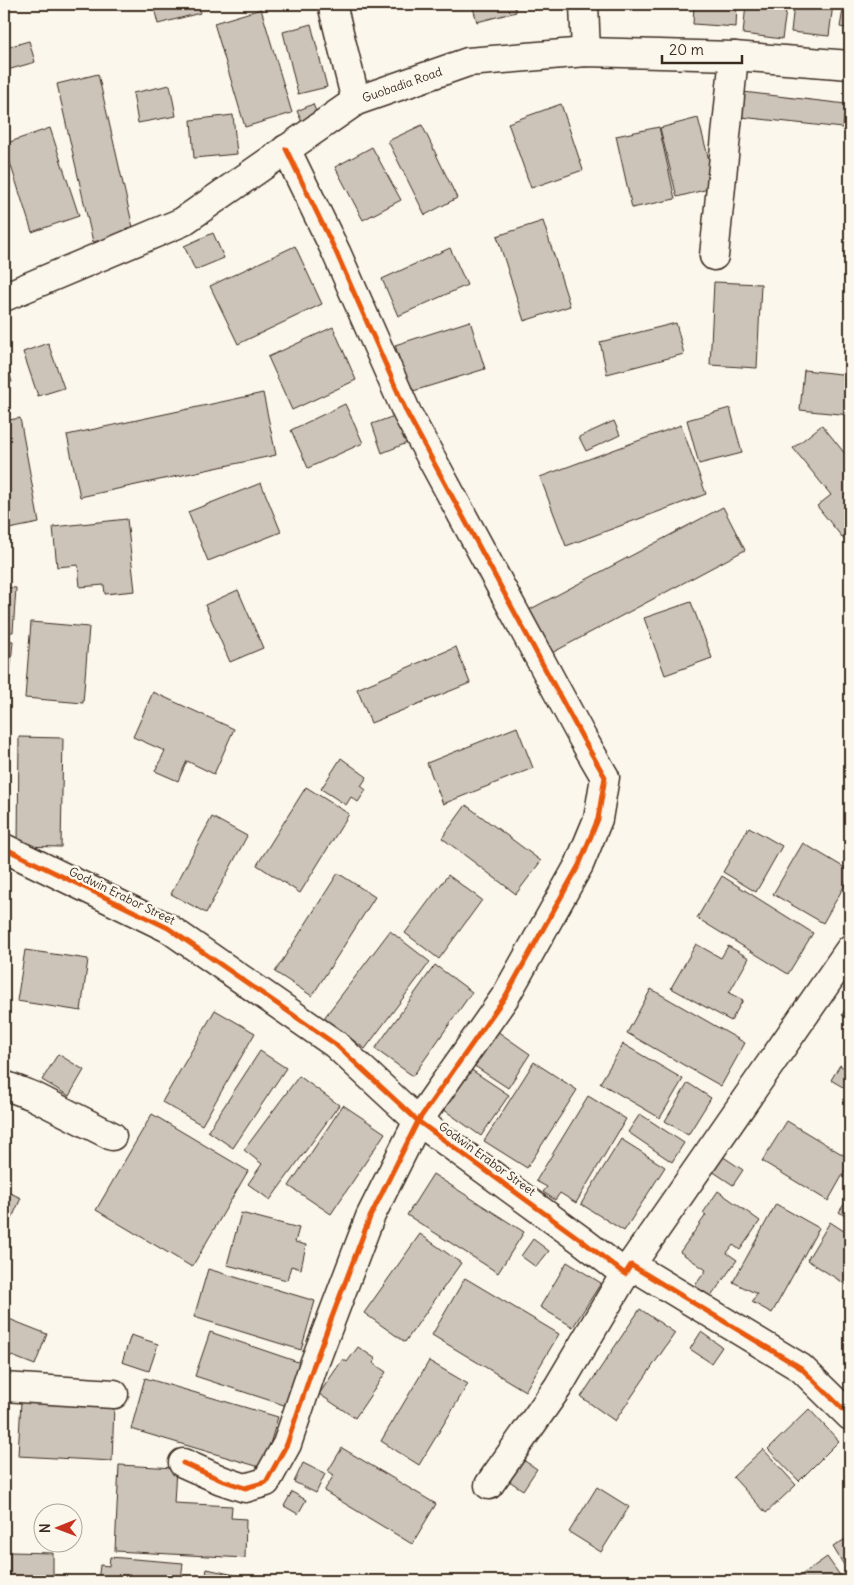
<svg xmlns="http://www.w3.org/2000/svg" width="854" height="1585" viewBox="0 0 854 1585" font-family="Delius,sans-serif">
  <style>
    .building { fill: #ccc4b9; stroke: #3b2a1e }
    .lines { fill: none; stroke-linecap: round; stroke-linejoin: round }
    .minor-casing { stroke: #3b2a1e; stroke-width: 31 }
    .minor { stroke: #fbf7ec; stroke-width: 28 }
    .cycleway-casing { stroke: #fbf7ec; stroke-width: 8 }
    .cycleway { stroke: #e8590c; stroke-width: 5 }
    .labels { text-anchor: middle; stroke-width: 5; stroke-linejoin: round; paint-order: stroke }
    .street-label { font-size: 12px; fill: #3b2a1e; stroke: #fbf7ec }
  </style>
  <rect width="100%" height="100%" fill="#fbf7ec"/>
  <filter id="ink" filterUnits="userSpaceOnUse"><feTurbulence type="fractalNoise" baseFrequency=".02" numOctaves="2"/><feDisplacementMap in="SourceGraphic" scale="10" xChannelSelector="R" yChannelSelector="G"/><feConvolveMatrix kernelMatrix="1 2 1 2 8 2 1 2 1" color-interpolation-filters="sRGB"/></filter>
  <g filter="url(#ink)">
    <path class="building" d="M153 4H198L200 13 158 24Z
      M472 4H514L516 12 477 22Z
      M694 4H737L736 27 693 24Z
      M746 4H787L782 39 743 34Z
      M794 4H833L829 36 791 32Z
      M844 4H850V29L840 27Z
      M261 9 292 113 245 127 214 23Z
      M311 24 327 87 298 94 283 32Z
      M29 41 35 62 4 71V48Z
      M98 74 134 232 93 242 57 84Z
      M170 85 176 116 138 123 133 93Z
      M743 92 846 104 843 128 741 117Z
      M313 104 320 122 305 129 297 111Z
      M561 104 583 170 531 188 508 123Z
      M233 115 237 154 194 158 191 120Z
      M698 118 716 187 677 197 660 128Z
      M422 125 457 198 425 215 388 141Z
      M659 127 675 199 632 208 616 136Z
      M50 128 79 216 32 232 4 144Z
      M372 147 401 200 363 220 335 167Z
      M543 221 570 306 524 321 497 236Z
      M213 233 224 258 195 270 184 246Z
      M295 246 322 304 238 344 210 286Z
      M450 248 467 285 398 316 382 279Z
      M714 282 761 284 757 368 710 365Z
      M470 321 485 369 410 392 395 345Z
      M676 323 684 354 607 374 600 342Z
      M333 327 356 380 292 410 268 357Z
      M48 343 64 388 38 396 23 352Z
      M4 352 12 382 4 384Z
      M804 370 850 375V415L800 410Z
      M263 393 276 455 80 497 67 435Z
      M345 404 363 443 308 468 291 430Z
      M730 408 742 453 699 464 687 420Z
      M397 415 407 443 382 453 372 424Z
      M20 418 39 523 4 530V421Z
      M614 421 620 435 586 451 579 437Z
      M681 425 706 494 566 546 540 477Z
      M822 425 850 460V547L817 506 831 495 793 448Z
      M261 483 281 532 208 561 188 512Z
      M723 507 745 550 550 654 527 611Z
      M127 519 135 591 105 594 104 585 80 587 78 565 57 567 53 527Z
      M4 587 16 588 13 632H4Z
      M238 590 263 648 230 662 205 605Z
      M691 602 712 658 665 675 644 618Z
      M31 622 89 627 83 703 25 698Z
      M4 640 13 641 8 697H4Z
      M456 647 470 683 371 723 357 689Z
      M153 692 234 729 214 774 187 761 178 781 155 771 165 751 133 737Z
      M517 727 533 768 443 804 427 763Z
      M19 737 63 738 61 847 18 846Z
      M341 758 367 777 361 786 366 790 358 802 351 797 346 805 321 789Z
      M306 787 349 814 300 893 257 865Z
      M466 805 541 861 516 894 442 838Z
      M212 817 247 836 206 913 171 894Z
      M749 827 782 846 756 892 723 872Z
      M803 843 850 871V876L823 923 773 894Z
      M338 873 375 897 312 996 275 972Z
      M448 875 482 900 439 959 405 933Z
      M722 876 813 933 788 974 697 918Z
      M390 931 430 962 365 1049 324 1018Z
      M696 944 721 958 728 946 749 958 729 993 743 1000 731 1021 671 988Z
      M25 950 88 959 81 1011 17 1001Z
      M435 965 472 992 413 1076 375 1049Z
      M651 989 745 1043 721 1086 627 1033Z
      M850 1001V1020L842 1015Z
      M215 1010 255 1033 202 1125 162 1102Z
      M494 1029 530 1054 508 1088 470 1063Z
      M623 1044 683 1079 660 1118 600 1083Z
      M260 1051 286 1068 233 1148 208 1131Z
      M58 1054 84 1070 69 1096 42 1080Z
      M534 1062 577 1090 527 1168 484 1141Z
      M840 1065 850 1072V1083L846 1089 831 1080Z
      M467 1067 509 1095 481 1136 440 1107Z
      M299 1076 339 1105 270 1200 248 1184 262 1164 244 1150Z
      M688 1083 711 1098 688 1135 665 1121Z
      M588 1096 626 1119 576 1203 560 1193 555 1200 543 1192 547 1187 536 1181Z
      M343 1105 385 1133 331 1214 289 1186Z
      M152 1114 248 1171 192 1267 96 1210Z
      M640 1114 684 1143 672 1162 628 1132Z
      M787 1121 850 1159V1162L828 1201 762 1161Z
      M621 1139 665 1167 624 1231 581 1204Z
      M722 1156 743 1170 733 1185 712 1171Z
      M433 1174 524 1232 498 1273 407 1215Z
      M4 1190 21 1198 4 1236Z
      M718 1191 760 1221 740 1250 733 1245 727 1253 737 1260 710 1298 694 1287 706 1270 680 1252 706 1215 703 1213Z
      M850 1195V1220L839 1212Z
      M776 1204 819 1228 772 1313 752 1302 757 1294 733 1282Z
      M241 1213 299 1228 295 1242 306 1245 301 1269 291 1266 287 1280 227 1265Z
      M830 1222 850 1235V1287L807 1260Z
      M420 1234 461 1263 405 1342 364 1313Z
      M533 1239 549 1251 536 1267 521 1256Z
      M567 1262 601 1283 573 1327 540 1307Z
      M208 1269 315 1301 301 1350 194 1317Z
      M465 1278 559 1334 525 1391 432 1335Z
      M640 1309 675 1333 615 1421 581 1397Z
      M4 1317 47 1334 35 1365 4 1353Z
      M210 1332 304 1364 290 1407 195 1376Z
      M701 1332 722 1347 711 1363 690 1349Z
      M131 1335 158 1344 149 1371 122 1362Z
      M358 1347 376 1359 373 1363 386 1372 355 1418 319 1394 343 1359 347 1362Z
      M429 1361 468 1384 419 1465 381 1441Z
      M145 1378 278 1417 263 1468 131 1429Z
      M21 1401 114 1405 112 1461 18 1456Z
      M809 1409 839 1441 799 1481 768 1449Z
      M342 1448 436 1504 412 1544 324 1491 334 1475 328 1471Z
      M763 1449 796 1485 766 1513 733 1477Z
      M520 1458 537 1469 523 1490 506 1479Z
      M303 1463 325 1474 316 1493 294 1482Z
      M119 1465 176 1468 174 1503 232 1506 231 1518 246 1519 245 1558 115 1551Z
      M597 1487 629 1507 601 1552 569 1532Z
      M292 1492 306 1500 298 1514 284 1506Z
      M850 1536V1575L833 1547Z
      M10 1552 53 1553V1581H10Z
      M110 1557 183 1563 181 1581H98L100 1565 109 1566Z
      M827 1557 844 1581H793Z
      M207 1569 262 1581H205Z"/>
    <g class="lines">
      <g class="minor-casing">
        <g id="minor">
          <path d="M332 4 356 101"/>
          <path d="M584 4 586 52"/>
          <path d="M714 256 734 56"/>
          <path id="s1" d="M4 297 182 222 356 101 468 62 586 52 734 56 850 65"/>
          <path d="M4 848 168 928 335 1044 418 1121 581 1240 625 1274 631 1265 801 1368 850 1416"/>
          <path d="M4 1085 33 1096 112 1136"/>
          <path d="M631 1265 850 949"/>
          <path d="M4 1387 114 1394"/>
          <path d="M183 1463 221 1480 245 1488 266 1482 287 1444 313 1367 370 1217 418 1121 505 997 579 865 598 819 605 777 583 739 407 413 336 252 286 149"/>
          <path d="M489 1485 558 1387 625 1274"/>
        </g>
      </g>
      <use href="#minor" class="minor"/>
      <g class="cycleway-casing">
        <path id="cycleway" d="M4 848 168 928 335 1044 418 1121 581 1240 625 1274 631 1265 801 1368 850 1416
          M183 1463 221 1480 245 1488 266 1482 287 1444 313 1367 370 1217 418 1121 505 997 579 865 598 819 605 777 583 739 407 413 336 252 286 149"/>
      </g>
      <use href="#cycleway" class="cycleway"/>
    </g>
  </g>
  <g class="labels">
    <g class="street-label">
      <text dy="4" stroke="none"><textPath href="#s1" startOffset="454">Guobadia Road</textPath></text>
      <text transform="translate(122 896) rotate(26)" y="4">Godwin Erabor Street</text>
      <text transform="translate(487 1159) rotate(36)" y="4">Godwin Erabor Street</text>
    </g>
  </g>
  <rect width="854" height="1585" fill="none" stroke="#fbf7ec" stroke-width="20"/>
  <rect x="10" y="10" width="834" height="1565" fill="none" stroke="#3b2a1e" stroke-width="2" filter="url(#ink)"/>
  <g transform="translate(58 1528) rotate(269)"><circle r="24" fill="#fbf7ec" stroke="#aea59a"/>
  <path d="M0-4L9 19L0 12L-9 19Z" fill="#c8321e"/>
  <text y="-8" font-size="14" font-weight="bold" text-anchor="middle" fill="#3b2a1e">N</text>
  </g>
  <path d="M662 55v8h80v-8" fill="none" stroke="#3b2a1e" stroke-width="2.5"/>
  <text x="669" y="55" font-size="15" fill="#3b2a1e" stroke="#fbf7ec" stroke-width="4" paint-order="stroke">20 m</text>
</svg>
